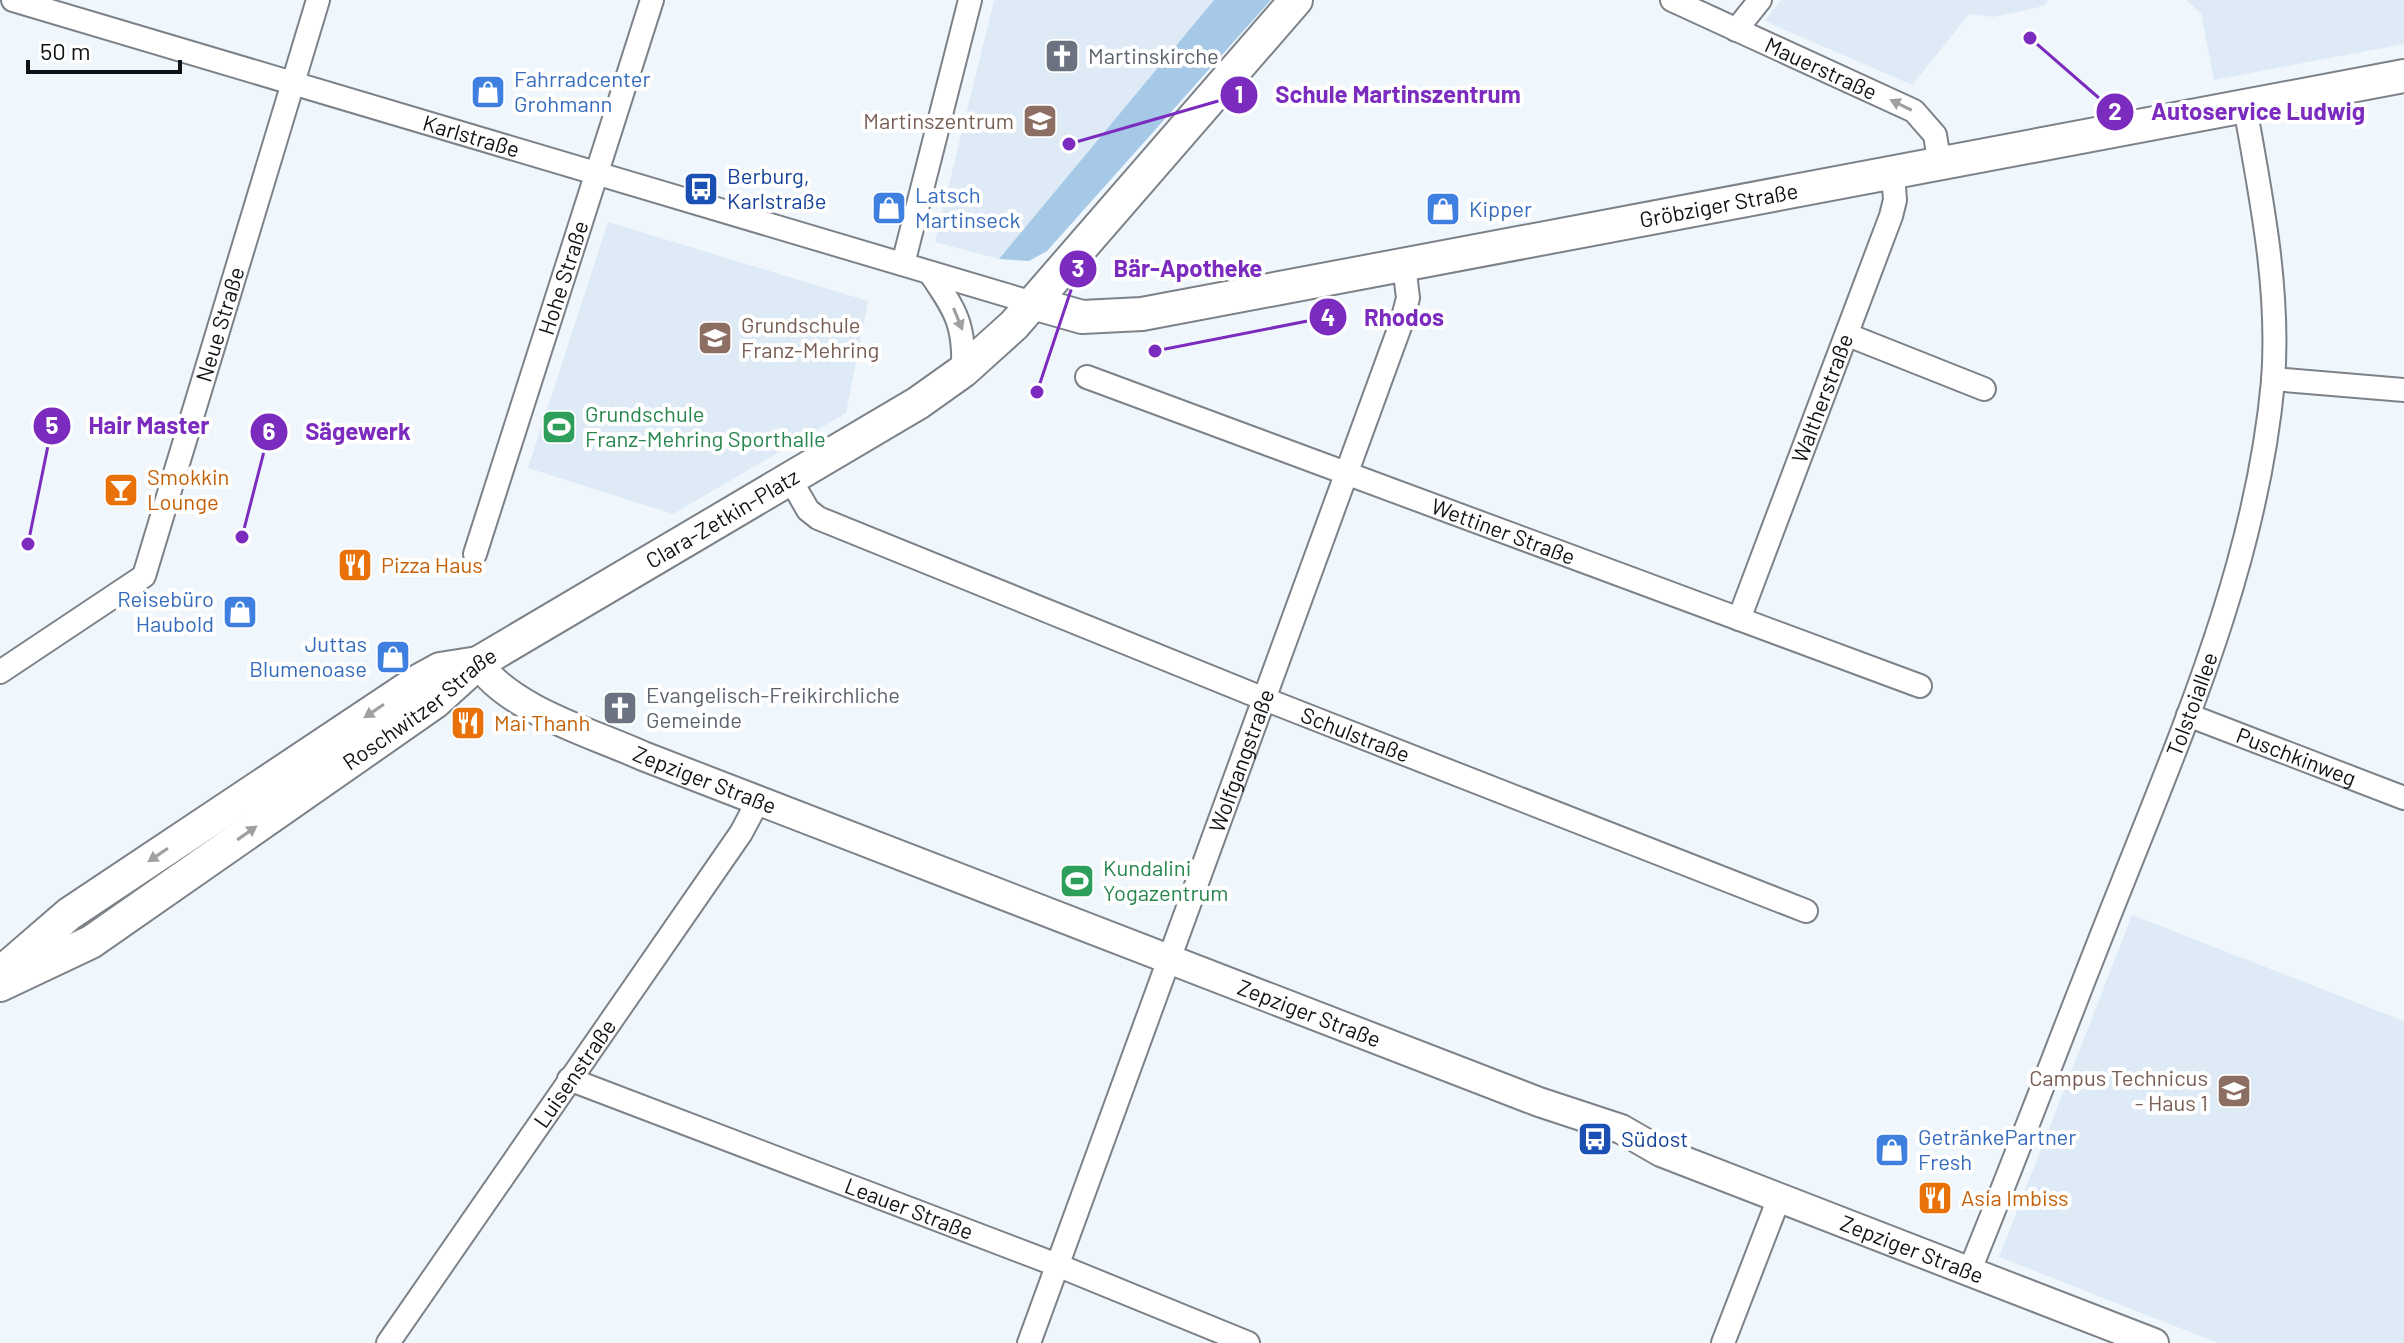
<svg xmlns="http://www.w3.org/2000/svg" width="2404" height="1343" viewBox="0 0 2404 1343" font-family="Barlow,sans-serif">
  <style>
    .built { fill: #deebf6 }
    .green { fill: #a6c9e7 }
    .lines { fill: none; stroke-linecap: round; stroke-linejoin: round }
    .minor-casing { stroke: #7c8288; stroke-width: 26 }
    .tertiary-casing { stroke: #7c8288; stroke-width: 32 }
    .secondary-casing { stroke: #7c8288; stroke-width: 36 }
    .minor { stroke: #fff; stroke-width: 22 }
    .tertiary { stroke: #fff; stroke-width: 28 }
    .secondary { stroke: #fff; stroke-width: 32 }
    .oneway { fill: #9fa0a1 }
    .labels { text-anchor: middle; stroke-width: 8; stroke-linejoin: round; paint-order: stroke }
    .worship-label { font-size: 22px; fill: #5b616d; stroke: #fff; text-anchor: start }
    .street-label { font-size: 22px; fill: #0f1214; stroke: #fff }
    .shop-label { font-size: 22px; fill: #366cbe; stroke: #fff; text-anchor: start }
    .education-label { font-size: 22px; fill: #785e54; stroke: #fff; text-anchor: end }
    .transit-label { font-size: 22px; fill: #164399; stroke: #fff; text-anchor: start }
    .leisure-label { font-size: 22px; fill: #27864d; stroke: #fff; text-anchor: start }
    .food-label { font-size: 22px; fill: #c56008; stroke: #fff; text-anchor: start }
    .leader { fill: none; stroke: #7b2cbf; stroke-width: 3 }
    .callout-dot { fill: #7b2cbf; stroke: #fff; stroke-width: 3 }
    .mark-label { font-size: 24px; text-anchor: middle; font-weight: bold; fill: #fff }
    .callout-label { font-size: 24px; text-anchor: middle; font-weight: bold; fill: #7b2cbf; stroke: #fff; stroke-width: 8; stroke-linejoin: round; paint-order: stroke }
  </style>
  <rect width="100%" height="100%" fill="#eff6fc"/>
  <path class="built" d="M994 0H1214L999 259 935 242Z
    M1781 0H2048L2044 6 1993 17 1969 14 1912 85 1765 21Z
    M2186 0H2404V44L2214 80 2201 13Z
    M608 222 868 301 846 413 673 514 528 468Z
    M2132 915 2404 1021V1343H2218L1999 1257Z"/>
  <path class="green" d="M1214 0H1271L1047 251 1029 261 999 259Z"/>
  <g class="lines">
    <g class="minor-casing">
      <g id="minor">
        <path id="s1" d="M13 0 1033 303"/>
        <path id="s2" d="M1672 0 1914 111 1935 135 1940 166"/>
        <path d="M1736 30 1760 0"/>
        <path d="M903 264 970 0"/>
        <path d="M930 273C956 311 965 325 963 371"/>
        <path d="M1848 335 1984 389"/>
        <path id="s3" d="M1087 377 1920 686"/>
        <path d="M2273 379 2404 390"/>
        <path id="s4" d="M790 479 808 510 818 518 1262 698 1806 911"/>
        <path id="s5" d="M475 554 652 0"/>
        <path id="s6" d="M1739 619 1891 216 1895 200 1893 174"/>
        <path id="s7" d="M0 672 144 576 318 0"/>
        <path id="s8" d="M2188 715 2404 798"/>
        <path id="s9" d="M569 1079 1057 1265 1248 1343"/>
        <path id="s10" d="M1969 1272C2022 1143 2070 1013 2122 884 2187 720 2257 558 2273 381 2280 289 2261 197 2245 107"/>
        <path id="s11" d="M388 1343 741 833 758 801"/>
        <path id="s12" d="M1029 1343 1402 321 1408 298 1404 265"/>
        <path d="M1723 1343 1779 1198"/>
      </g>
    </g>
    <g class="tertiary-casing">
      <g id="tertiary">
        <path id="s13" d="M478 663C510 710 592 733 643 756L1539 1102 1621 1129 1661 1152 2154 1343"/>
      </g>
    </g>
    <g class="secondary-casing">
      <g id="secondary">
        <path id="s14" d="M1033 303 1082 317 1142 314 2404 76"/>
        <path d="M2 972 69 914 420 680 440 669 478 663"/>
        <path id="s15" d="M0 985 91 942 435 702 478 663 918 403 963 371 1014 325 1296 0"/>
      </g>
    </g>
    <use href="#minor" class="minor"/>
    <use href="#tertiary" class="tertiary"/>
    <use href="#secondary" class="secondary"/>
  </g>
  <defs><path id="oneway-solid" d="M-6-.8H1V-3.2L6.5 0L1 3.2V.8H-6Z" transform="scale(2)"/></defs>
  <g class="oneway">
    <use href="#oneway-solid" transform="translate(1901 105) rotate(-154)"/>
    <use href="#oneway-solid" transform="translate(958 319) rotate(68)"/>
    <use href="#oneway-solid" transform="translate(374 711) rotate(146)"/>
    <use href="#oneway-solid" transform="translate(247 833) rotate(-35)"/>
    <use href="#oneway-solid" transform="translate(158 855) rotate(146)"/>
  </g>
  <defs>
    <g id="church-square" transform="scale(1.8)"><rect x="-9" y="-9" width="18" height="18" rx="4" fill="#6b7280" stroke="#fff"/><path d="M-1.2-6h2.4v3.5h3.3v2.4h-3.3V6h-2.4V-.1h-3.3v-2.4h3.3Z" fill="#fff"/></g>
    <g id="shop-square" transform="scale(1.8)"><rect x="-9" y="-9" width="18" height="18" rx="4" fill="#3f7fe0" stroke="#fff"/><path d="M-5-2.5h2.3a2.7 3.5 0 0 1 5.4 0H5L5.5 6h-11ZM-1.5-2.5h3a1.5 2.3 0 0 0-3 0Z" fill="#fff"/></g>
    <g id="school-square" transform="scale(1.8)"><rect x="-9" y="-9" width="18" height="18" rx="4" fill="#8d6e63" stroke="#fff"/><path d="M0-5L7-2L0 1L-7-2ZM-4 1L0 2.5L4 1V4Q0 6-4 4Z" fill="#fff"/></g>
    <g id="bus-square" transform="scale(1.8)"><rect x="-9" y="-9" width="18" height="18" rx="4" fill="#1a4fb4" stroke="#fff"/><path d="M-5-6H5V4H4V6H2V4H-2V6H-4V4H-5ZM-3.5-4V0h7V-4ZM-3.5 1.2v1.5H-2V1.2ZM2 1.2v1.5H3.5V1.2Z" fill="#fff"/></g>
    <g id="stadium-square" transform="scale(1.8)"><rect x="-9" y="-9" width="18" height="18" rx="4" fill="#2e9e5b" stroke="#fff"/><path d="M0-5a6.5 5 0 1 0 0 10a6.5 5 0 1 0 0-10ZM-3.5-1.8h7v3.6h-7Z" fill="#fff"/></g>
    <g id="bar-square" transform="scale(1.8)"><rect x="-9" y="-9" width="18" height="18" rx="4" fill="#e8710a" stroke="#fff"/><path d="M-6-5H6L.8 .8V4.5H3.5V6h-7V4.5H-.8V.8Z" fill="#fff"/></g>
    <g id="restaurant-square" transform="scale(1.8)"><rect x="-9" y="-9" width="18" height="18" rx="4" fill="#e8710a" stroke="#fff"/><path d="M-5-6h1v4h1v-4h1v4h1v-4h1v5L-1.5 .5V6h-2V.5L-5-1ZM5-6V6H3V1.5H1.5Q1.5-4 5-6Z" fill="#fff"/></g>
  </defs>
  <g fill-rule="evenodd">
    <use href="#church-square" x="1062" y="56"/>
    <use href="#shop-square" x="488" y="92"/>
    <use href="#school-square" x="1040" y="121"/>
    <use href="#bus-square" x="701" y="189"/>
    <use href="#shop-square" x="889" y="208"/>
    <use href="#shop-square" x="1443" y="209"/>
    <use href="#school-square" x="715" y="338"/>
    <use href="#stadium-square" x="559" y="427"/>
    <use href="#bar-square" x="121" y="490"/>
    <use href="#restaurant-square" x="355" y="565"/>
    <use href="#shop-square" x="240" y="612"/>
    <use href="#shop-square" x="393" y="657"/>
    <use href="#church-square" x="620" y="708"/>
    <use href="#restaurant-square" x="468" y="723"/>
    <use href="#stadium-square" x="1077" y="881"/>
    <use href="#school-square" x="2234" y="1091"/>
    <use href="#bus-square" x="1595" y="1139"/>
    <use href="#shop-square" x="1892" y="1150"/>
    <use href="#restaurant-square" x="1935" y="1198"/>
  </g>
  <g class="labels">
    <g class="worship-label">
      <text x="1088" y="64">Martinskirche</text>
      <text x="646" y="703">Evangelisch-Freikirchliche<tspan x="646" dy="25">Gemeinde</tspan></text>
    </g>
    <g class="street-label">
      <text dy="8" stroke="none"><textPath href="#s2" startOffset="164">Mauerstraße</textPath></text>
      <text dy="8" stroke="none"><textPath href="#s1" startOffset="478">Karlstraße</textPath></text>
      <text dy="8" stroke="none"><textPath href="#s14" startOffset="698">Gröbziger Straße</textPath></text>
      <text dy="8" stroke="none"><textPath href="#s5" startOffset="290">Hohe Straße</textPath></text>
      <text dy="8" stroke="none"><textPath href="#s7" startOffset="436">Neue Straße</textPath></text>
      <text dy="8" stroke="none"><textPath href="#s6" startOffset="236">Waltherstraße</textPath></text>
      <text dy="8" stroke="none"><textPath href="#s15" startOffset="862">Clara-Zetkin-Platz</textPath></text>
      <text dy="8" stroke="none"><textPath href="#s3" startOffset="444">Wettiner Straße</textPath></text>
      <text dy="8" stroke="none"><textPath href="#s10" startOffset="610">Tolstoiallee</textPath></text>
      <text dy="8" stroke="none"><textPath href="#s15" startOffset="504">Roschwitzer Straße</textPath></text>
      <text dy="8" stroke="none"><textPath href="#s4" startOffset="628">Schulstraße</textPath></text>
      <text dy="8" stroke="none"><textPath href="#s8" startOffset="116">Puschkinweg</textPath></text>
      <text dy="8" stroke="none"><textPath href="#s12" startOffset="620">Wolfgangstraße</textPath></text>
      <text dy="8" stroke="none"><textPath href="#s13" startOffset="258">Zepziger Straße</textPath></text>
      <text dy="8" stroke="none"><textPath href="#s13" startOffset="906">Zepziger Straße</textPath></text>
      <text dy="8" stroke="none"><textPath href="#s11" startOffset="328">Luisenstraße</textPath></text>
      <text dy="8" stroke="none"><textPath href="#s9" startOffset="364">Leauer Straße</textPath></text>
      <text dy="8" stroke="none"><textPath href="#s13" startOffset="1554">Zepziger Straße</textPath></text>
    </g>
    <g class="shop-label">
      <text x="514" y="87">Fahrradcenter<tspan x="514" dy="25">Grohmann</tspan></text>
      <text x="915" y="203">Latsch<tspan x="915" dy="25">Martinseck</tspan></text>
      <text x="1469" y="217">Kipper</text>
      <text x="214" y="607" text-anchor="end">Reisebüro<tspan x="214" dy="25">Haubold</tspan></text>
      <text x="367" y="652" text-anchor="end">Juttas<tspan x="367" dy="25">Blumenoase</tspan></text>
      <text x="1918" y="1145">GetränkePartner<tspan x="1918" dy="25">Fresh</tspan></text>
    </g>
    <g class="education-label">
      <text x="1014" y="129">Martinszentrum</text>
      <text x="741" y="333" text-anchor="start">Grundschule<tspan x="741" dy="25">Franz-Mehring</tspan></text>
      <text x="2208" y="1086">Campus Technicus<tspan x="2208" dy="25">- Haus 1</tspan></text>
    </g>
    <g class="transit-label">
      <text x="727" y="184">Berburg,<tspan x="727" dy="25">Karlstraße</tspan></text>
      <text x="1621" y="1147">Südost</text>
    </g>
    <g class="leisure-label">
      <text x="585" y="422">Grundschule<tspan x="585" dy="25">Franz-Mehring Sporthalle</tspan></text>
      <text x="1103" y="876">Kundalini<tspan x="1103" dy="25">Yogazentrum</tspan></text>
    </g>
    <g class="food-label">
      <text x="147" y="485">Smokkin<tspan x="147" dy="25">Lounge</tspan></text>
      <text x="381" y="573">Pizza Haus</text>
      <text x="494" y="731">Mai Thanh</text>
      <text x="1961" y="1206">Asia Imbiss</text>
    </g>
  </g>
  <path class="leader" d="M1069 144L1239 95M2030 38L2115 112M1037 392L1078 269M1155 351L1328 317M28 544L52 426M242 537L269 432"/>
  <g class="callout-dot">
    <circle cx="1069" cy="144" r="8"/>
    <circle cx="2030" cy="38" r="8"/>
    <circle cx="1037" cy="392" r="8"/>
    <circle cx="1155" cy="351" r="8"/>
    <circle cx="28" cy="544" r="8"/>
    <circle cx="242" cy="537" r="8"/>
    <circle cx="1239" cy="95" r="20"/>
    <circle cx="2115" cy="112" r="20"/>
    <circle cx="1078" cy="269" r="20"/>
    <circle cx="1328" cy="317" r="20"/>
    <circle cx="52" cy="426" r="20"/>
    <circle cx="269" cy="432" r="20"/>
  </g>
  <g class="mark-label">
    <text x="1239" y="103">1</text>
    <text x="2115" y="120">2</text>
    <text x="1078" y="277">3</text>
    <text x="1328" y="326">4</text>
    <text x="52" y="434">5</text>
    <text x="269" y="440">6</text>
  </g>
  <g class="callout-label">
    <text x="1398" y="103">Schule Martinszentrum</text>
    <text x="2258" y="120">Autoservice Ludwig</text>
    <text x="1188" y="277">Bär-Apotheke</text>
    <text x="1404" y="326">Rhodos</text>
    <text x="149" y="434">Hair Master</text>
    <text x="358" y="440">Sägewerk</text>
  </g>
  <path d="M28 60v12h152v-12" fill="none" stroke="#0f1214" stroke-width="4"/>
  <text x="40" y="60" font-size="24" fill="#0f1214" stroke="#ffffff" stroke-width="6" paint-order="stroke">50 m</text>
</svg>
